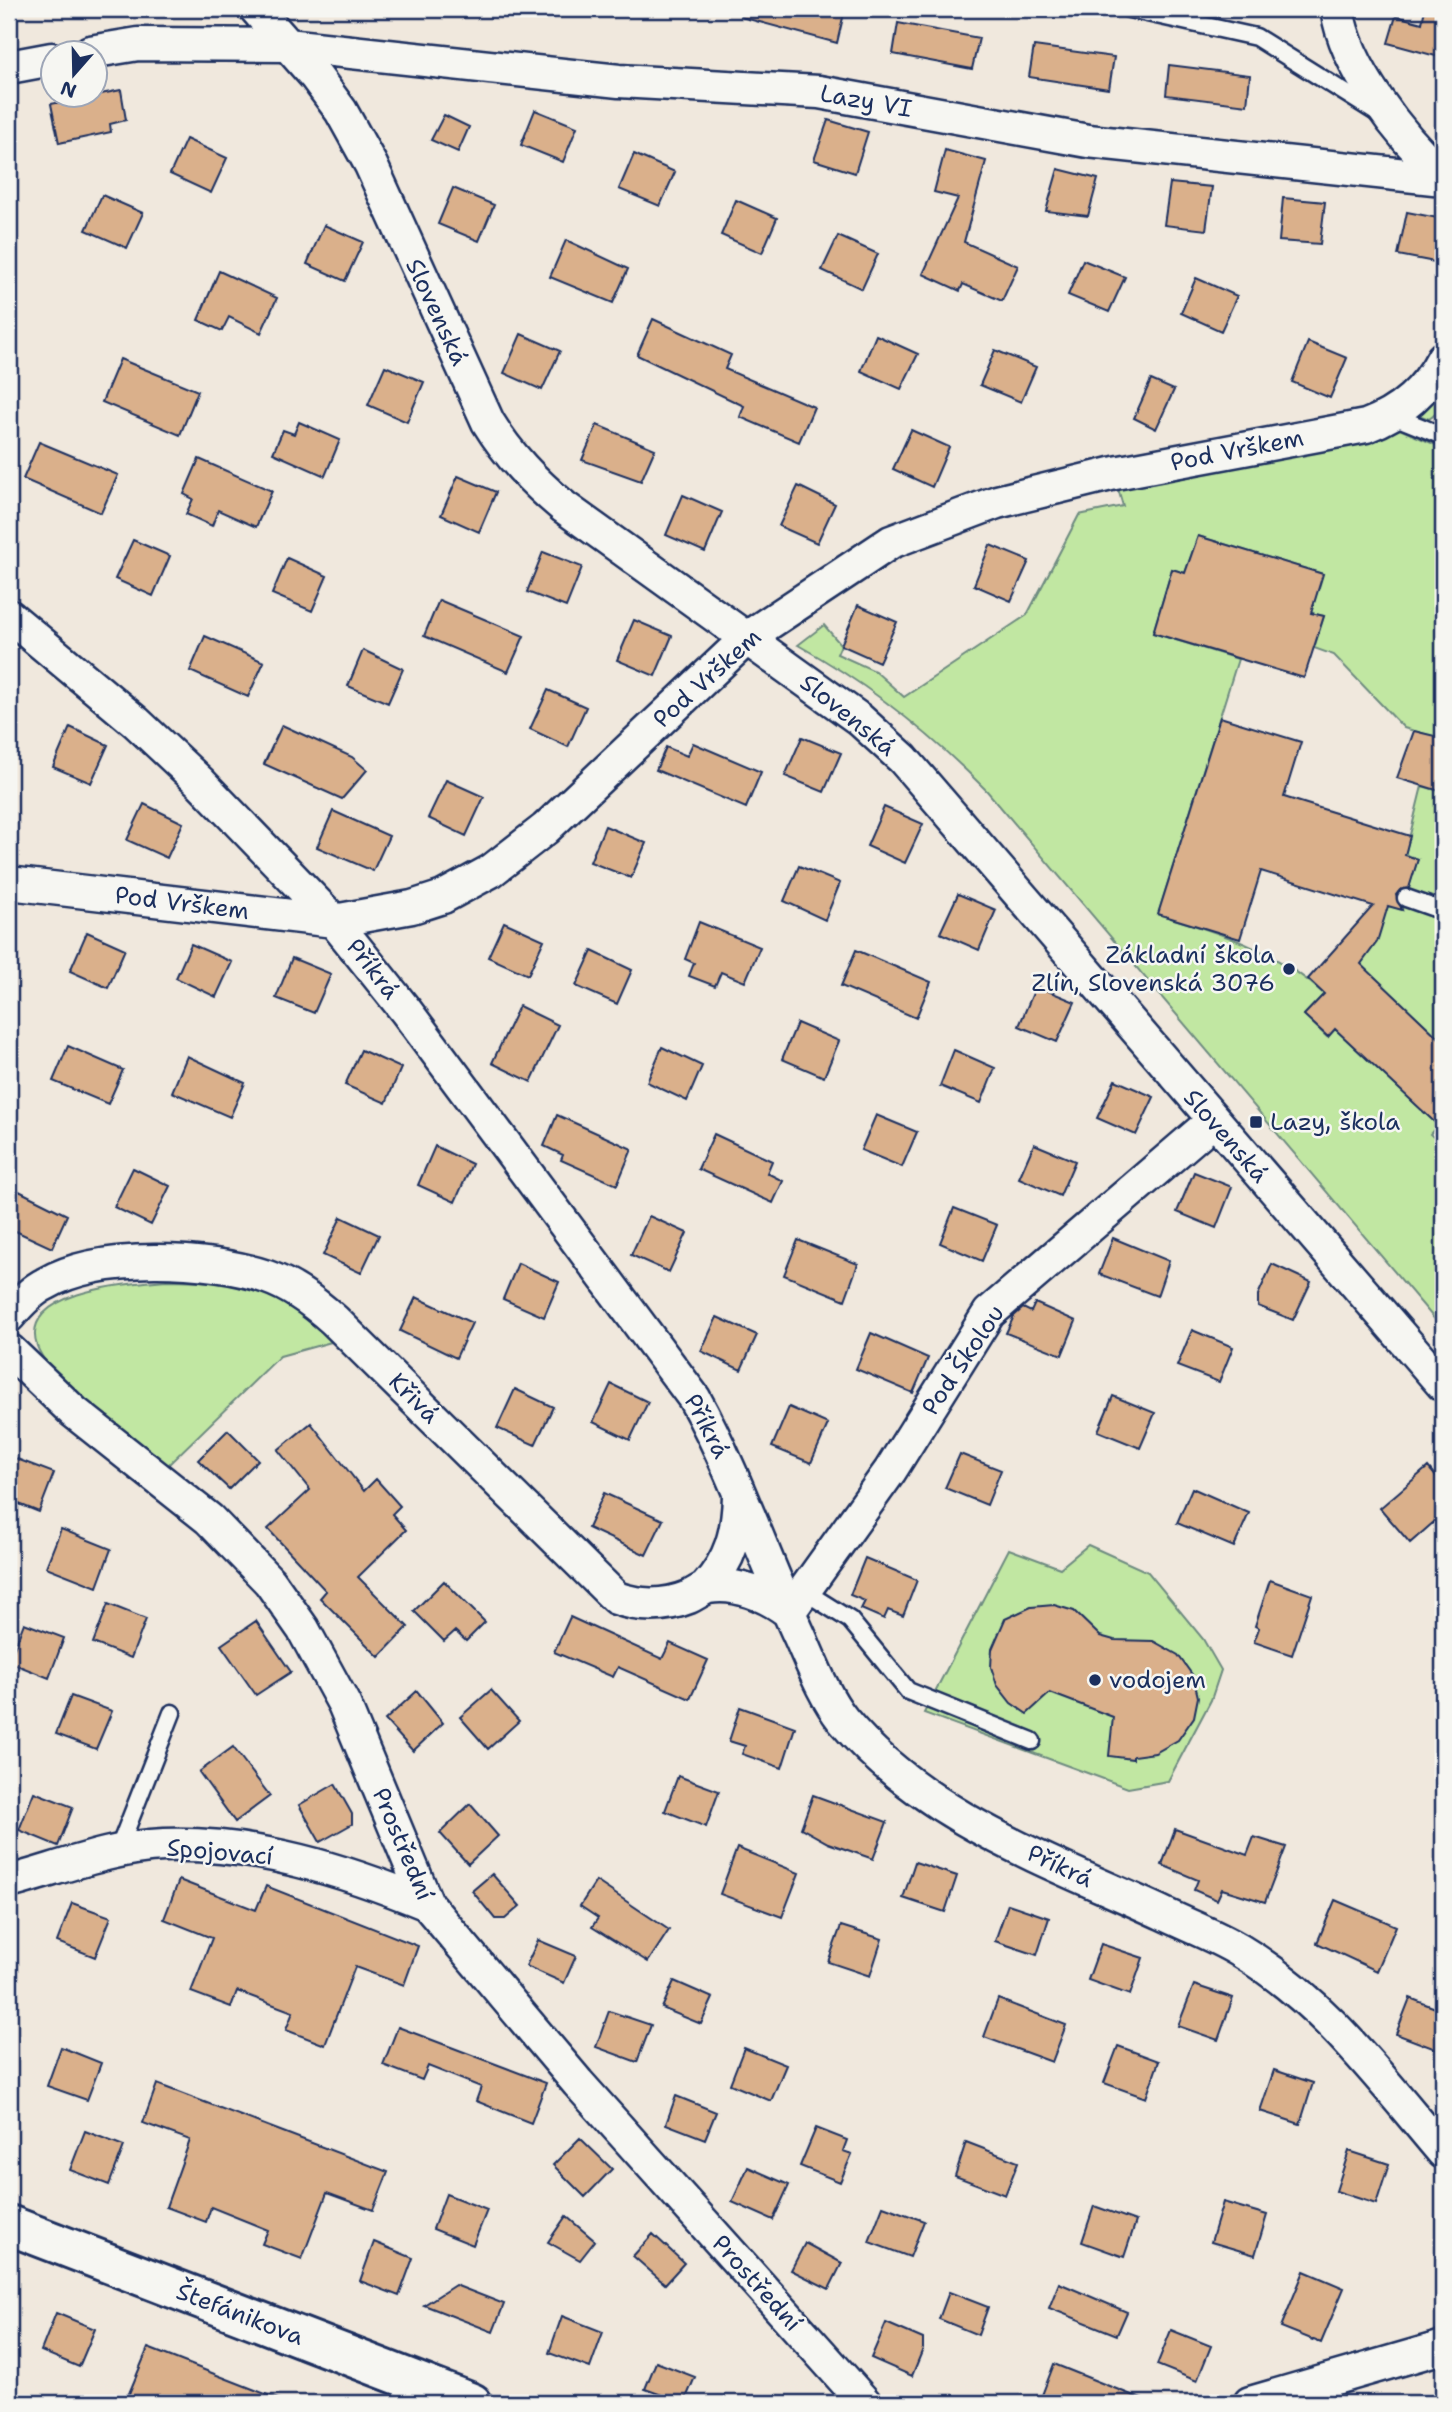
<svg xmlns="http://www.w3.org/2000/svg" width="1452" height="2412" viewBox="0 0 1452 2412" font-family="'Shantell Sans',sans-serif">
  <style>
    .green { fill: #c1e7a2; stroke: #6e8b80; stroke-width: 2 }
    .building { fill: #dab08b; stroke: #1b2f5e; stroke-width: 2 }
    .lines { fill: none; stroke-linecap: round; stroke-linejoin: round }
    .lane-casing { stroke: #1b2f5e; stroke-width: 21 }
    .street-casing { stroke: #1b2f5e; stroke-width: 37 }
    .secondary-casing { stroke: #1b2f5e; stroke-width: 44 }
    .lane { stroke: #f6f6f2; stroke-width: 16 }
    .street { stroke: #f6f6f2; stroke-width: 32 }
    .secondary { stroke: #f6f6f2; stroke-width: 38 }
    .poi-dot { fill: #1b2f5e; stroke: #f6f6f2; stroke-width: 2.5 }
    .labels { text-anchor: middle; stroke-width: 5; stroke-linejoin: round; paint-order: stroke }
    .street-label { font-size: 24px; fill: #1b2f5e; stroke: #f6f6f2 }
    .poi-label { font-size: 24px; fill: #1b2f5e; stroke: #f6f6f2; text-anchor: start }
  </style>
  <rect width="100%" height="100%" fill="#f0e8dd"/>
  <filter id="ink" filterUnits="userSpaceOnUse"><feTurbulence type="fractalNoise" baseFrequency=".0143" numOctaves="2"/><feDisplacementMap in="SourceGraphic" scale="14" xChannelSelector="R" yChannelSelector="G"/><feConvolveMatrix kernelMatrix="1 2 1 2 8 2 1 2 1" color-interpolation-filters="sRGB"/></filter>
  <g filter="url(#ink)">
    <path class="green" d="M1443 386C1443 402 1443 410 1429 419L1416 414Z
      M1395 427 1443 448 1442 739 1404 728 1334 655 1314 648 1324 616 1311 613 1322 574 1198 536 1185 573 1172 569 1153 633 1238 659 1158 914C1218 932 1277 950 1324 994L1304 1015 1327 1037 1335 1029 1438 1125 1430 1134 1443 1146V1329L987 791C930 733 870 685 798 645L824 625 841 645 837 654 875 671 904 697 1027 615 1079 515 1123 506 1117 485Z
      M1422 786 1443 792V1042L1358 961 1388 906 1402 909 1418 859 1405 855Z
      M166 1280C246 1281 274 1289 335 1341L280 1356 165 1468 58 1378C51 1368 41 1358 37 1346 18 1290 133 1283 166 1280Z
      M1088 1545 1148 1572 1203 1639 1221 1670 1211 1700 1168 1781 1128 1788 924 1713 1009 1549 1060 1568Z"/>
    <path class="building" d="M742 9H845L837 43 741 17Z
      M1425 9H1443V58L1388 43 1396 16 1422 23Z
      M898 23 979 38 972 69 893 54Z
      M1034 46 1114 57 1109 89 1029 77Z
      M1169 65 1250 75 1247 105 1166 95Z
      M121 90 126 120 110 124 111 132 59 143 51 104Z
      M535 110 577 127 563 162 521 145Z
      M444 115 469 127 458 152 431 140Z
      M828 120 868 132 855 173 814 160Z
      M186 139 227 158 211 193 170 174Z
      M945 150 986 161 964 242 1018 266 1002 301 963 284 960 291 923 274 958 198 934 192Z
      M634 154 675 172 660 206 619 189Z
      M1058 169 1098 179 1088 216 1046 211Z
      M1170 183 1212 187 1206 230 1164 225Z
      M453 188 494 205 479 241 438 224Z
      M102 195 143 213 127 248 86 230Z
      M1283 198 1325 202 1320 244 1279 241Z
      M736 200 777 218 762 253 721 235Z
      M1407 212 1443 219 1440 263 1398 255Z
      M324 225 363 242 345 281 307 264Z
      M838 236 878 254 862 289 822 270Z
      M566 240 628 269 613 303 550 277Z
      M1083 260 1125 277 1109 312 1068 295Z
      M219 271 277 298 261 333 229 317 222 331 198 320Z
      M1196 278 1237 296 1221 331 1181 313Z
      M653 319 731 355 725 369 814 407 799 442 740 417 744 406 637 355Z
      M521 334 560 351 542 390 504 373Z
      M876 335 918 354 901 389 861 371Z
      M1308 342 1347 358 1330 398 1292 382Z
      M995 350 1036 367 1021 402 980 385Z
      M120 359 198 391 180 435 102 402Z
      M385 366 424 382 407 422 368 405Z
      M1151 380 1174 390 1156 429 1134 418Z
      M299 422 340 440 325 476 273 453 283 430 294 434Z
      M597 425 655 449 641 481 582 460Z
      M911 430 949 447 932 487 893 469Z
      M39 442 118 475 101 513 23 479Z
      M199 459 272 491 256 527 218 510 212 526 186 514 193 499 184 494Z
      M458 476 496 492 479 532 441 515Z
      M798 486 835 504 817 543 779 526Z
      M683 495 722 512 705 552 666 535Z
      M1198 536 1323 574 1311 613 1324 616 1304 678 1153 633 1172 569 1185 573Z
      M133 540 170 556 153 596 115 579Z
      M990 545 1029 561 1011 601 974 585Z
      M543 552 582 567 566 607 527 592Z
      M287 558 327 576 312 611 272 594Z
      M439 600 524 636 508 672 424 636Z
      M858 605 897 622 879 662 841 645Z
      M634 620 672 636 655 676 617 660Z
      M205 636 264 662 248 697 190 671Z
      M363 650 403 669 388 703 348 686Z
      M548 690 586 707 568 747 530 729Z
      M1220 717 1301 742 1284 797 1410 836 1405 855 1418 859 1409 888 1400 890 1396 895 1402 910 1388 906 1377 942 1361 964 1443 1042V1130L1335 1029 1328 1037 1304 1015 1324 994 1308 979 1373 906 1261 871 1240 939 1158 914Z
      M282 725 352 757 367 770 342 799 264 764Z
      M70 727 108 745 91 783 53 767Z
      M1414 731 1443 738V792L1397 778Z
      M802 737 841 753 824 792 785 776Z
      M693 743 761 772 746 808 656 770 666 747 687 756Z
      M446 780 484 797 466 836 428 818Z
      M144 804 183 823 167 858 127 840Z
      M884 807 923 824 905 863 867 846Z
      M333 811 389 836 373 871 317 847Z
      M605 826 646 843 631 878 590 862Z
      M799 866 840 883 825 920 784 901Z
      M958 894 996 910 979 950 940 933Z
      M504 922 544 940 528 975 488 957Z
      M699 922 760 947 745 982 721 972 715 986 689 976 694 963 685 959Z
      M87 932 125 949 108 988 70 971Z
      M191 944 232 962 216 997 176 978Z
      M856 950 931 982 916 1018 841 986Z
      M592 951 632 970 617 1004 576 986Z
      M292 958 331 974 314 1013 276 998Z
      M1036 986 1075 1002 1057 1042 1019 1026Z
      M519 1006 558 1025 531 1082 492 1063Z
      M797 1023 839 1041 824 1077 782 1059Z
      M68 1046 123 1070 108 1104 53 1081Z
      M662 1047 702 1066 687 1101 647 1082Z
      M361 1050 401 1068 386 1103 345 1085Z
      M954 1050 995 1068 981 1103 940 1086Z
      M187 1056 245 1083 230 1117 172 1092Z
      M1115 1080 1154 1097 1136 1135 1097 1118Z
      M557 1115 632 1149 617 1185 561 1160 563 1155 544 1146Z
      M876 1115 917 1132 902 1167 861 1150Z
      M714 1134 772 1161 767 1173 783 1181 773 1203 698 1169Z
      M1034 1144 1075 1161 1060 1196 1019 1178Z
      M435 1146 472 1164 455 1202 418 1185Z
      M133 1168 170 1186 151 1225 114 1207Z
      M1194 1172 1232 1187 1216 1228 1177 1212Z
      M9 1186 67 1215 52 1248 9 1228Z
      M954 1208 997 1225 982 1261 940 1243Z
      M649 1216 687 1233 669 1272 631 1255Z
      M341 1217 379 1235 361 1273 323 1255Z
      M1113 1238 1169 1261 1157 1296 1099 1274Z
      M798 1240 858 1264 845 1300 784 1275Z
      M518 1263 559 1282 544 1317 503 1299Z
      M1272 1264 1311 1282 1293 1320 1258 1306V1295Z
      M416 1297 472 1323 456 1358 400 1331Z
      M1035 1303 1076 1321 1062 1355 1006 1333 1014 1316 1023 1308 1031 1312Z
      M717 1317 757 1335 741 1370 701 1351Z
      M1192 1330 1233 1347 1219 1382 1177 1366Z
      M871 1333 928 1358 913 1393 856 1369Z
      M611 1384 648 1402 630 1440 593 1422Z
      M515 1389 553 1407 535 1445 497 1428Z
      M1113 1396 1155 1413 1140 1448 1098 1431Z
      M789 1407 828 1424 811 1463 772 1447Z
      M311 1423 364 1491 376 1479 400 1506 392 1514 406 1530 358 1577 408 1627 379 1657 320 1598 326 1591 268 1529 310 1490 278 1450Z
      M228 1430 258 1460 229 1489 198 1460Z
      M960 1454 1001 1470 987 1505 945 1488Z
      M9 1456 54 1473 39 1512 9 1500Z
      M1428 1467 1443 1485V1514L1410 1543 1380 1508Z
      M1192 1488 1249 1513 1234 1547 1177 1523Z
      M604 1493 663 1520 646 1555 588 1528Z
      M61 1529 111 1549 97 1587 46 1567Z
      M865 1558 917 1580 903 1616 888 1610 884 1619 861 1609 865 1601 850 1595Z
      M1270 1580 1312 1595 1292 1655 1254 1642 1259 1628 1255 1626Z
      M444 1581 485 1622 466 1641 455 1631 444 1641 414 1611Z
      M108 1604 146 1619 131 1658 93 1643Z
      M1054 1605 1074 1611 1100 1636 1114 1640 1153 1641 1178 1655 1193 1676 1198 1697 1194 1717 1178 1740 1155 1753 1133 1756V1759L1109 1756 1113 1717 1050 1693 1027 1714 1011 1703 997 1685 991 1667 992 1649 1005 1619 1031 1607Z
      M570 1617 662 1659 670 1643 708 1660 690 1699 618 1667 613 1677 554 1652Z
      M256 1621 291 1672 256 1695 221 1645Z
      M24 1623 64 1638 49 1678 9 1662Z
      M491 1690 519 1721 488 1749 460 1717Z
      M417 1691 443 1723 413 1751 385 1720Z
      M71 1696 112 1711 96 1749 56 1734Z
      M740 1707 795 1727 782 1768 742 1754 745 1746 729 1741Z
      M233 1747 270 1796 235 1822 199 1772Z
      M678 1776 719 1791 706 1827 665 1811Z
      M335 1784 352 1814V1824L320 1842 299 1805Z
      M34 1792 73 1807 58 1846 19 1830Z
      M813 1795 887 1822 873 1859 828 1843 801 1828Z
      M470 1804 498 1836 468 1864 440 1833Z
      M1175 1829 1247 1855 1254 1837 1286 1847 1265 1902 1222 1889 1217 1900 1194 1890 1198 1880 1162 1865Z
      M737 1848 799 1873 782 1917 720 1894Z
      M915 1862 957 1876 945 1912 903 1898Z
      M492 1874 520 1906 505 1919H495L472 1891Z
      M179 1880 256 1910 266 1886 418 1946 404 1985 355 1967 325 2045 286 2030 293 2012 237 1991 231 2007 191 1992 212 1938 164 1919Z
      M596 1881 669 1930 648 1962 592 1927 598 1918 580 1906Z
      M1335 1900 1396 1926 1377 1971 1317 1943Z
      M72 1903 111 1917 95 1957 57 1942Z
      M1008 1904 1049 1918 1037 1955 995 1941Z
      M841 1926 882 1939 870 1976 828 1962Z
      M538 1940 576 1956 564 1983 526 1966Z
      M1101 1944 1143 1958 1130 1995 1088 1980Z
      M674 1981 713 1998 701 2024 662 2008Z
      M1194 1985 1233 1998 1218 2040 1178 2026Z
      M1410 1998 1443 2011V2037L1438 2050 1396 2034Z
      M998 1999 1066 2025 1052 2062 984 2037Z
      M609 2011 651 2025 637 2062 596 2047Z
      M398 2027 546 2083 531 2123 476 2101 481 2087 428 2066 422 2080 383 2065Z
      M1118 2046 1159 2061 1146 2098 1104 2083Z
      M61 2047 101 2063 87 2100 47 2086Z
      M744 2048 786 2065 771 2101 730 2084Z
      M1274 2070 1313 2083 1300 2124 1260 2111Z
      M157 2084 388 2172 373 2210 327 2193 302 2259 262 2244 268 2230 211 2207 206 2222 166 2207 190 2140 143 2123Z
      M676 2096 716 2112 705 2139 666 2124Z
      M816 2128 847 2140 843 2151 852 2154 840 2182 800 2166Z
      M85 2131 124 2146 109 2185 70 2170Z
      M580 2138 612 2169 585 2197 553 2165Z
      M966 2142 1018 2162 1005 2195 955 2176Z
      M1349 2151 1389 2164 1376 2204 1336 2191Z
      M748 2167 789 2185 773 2220 732 2202Z
      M446 2194 487 2210 473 2245 433 2229Z
      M1223 2202 1267 2215 1255 2255 1211 2242Z
      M883 2206 924 2221 910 2257 869 2242Z
      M1094 2206 1136 2221 1124 2257 1082 2242Z
      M566 2216 595 2241 580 2260 548 2242Z
      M653 2234 684 2263 665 2284 633 2256Z
      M374 2242 413 2258 399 2296 360 2281Z
      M805 2243 842 2263 829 2289 791 2270Z
      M1304 2271 1344 2288 1321 2343 1281 2327Z
      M1059 2283 1127 2312 1117 2335 1049 2308Z
      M455 2285 504 2304 493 2332 424 2305Z
      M949 2292 988 2307 978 2335 939 2319Z
      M56 2313 95 2329 79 2367 41 2351Z
      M562 2316 603 2332 590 2368 549 2353Z
      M886 2323 923 2339V2349L912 2376 871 2358Z
      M1171 2330 1211 2346 1197 2381 1157 2365Z
      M148 2348 286 2402 285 2403H125Z
      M656 2362 695 2377 684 2403 645 2389Z
      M1054 2364 1149 2402V2403H1039Z"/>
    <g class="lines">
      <g class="lane-casing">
        <path id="lane" d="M1129 9 1256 37 1379 114
          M1391 415 1443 436
          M1406 898 1443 911
          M804 1591 850 1620 908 1691 1032 1741
          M117 1853 172 1713"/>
      </g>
      <g class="street-casing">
        <path id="street" d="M256 9 316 77 341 111 371 165 488 422C509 456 533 481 564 507L859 719 903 759 1443 1385
          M1337 9C1346 68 1400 136 1443 176
          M90 52 138 44 287 45 619 81 819 92 1088 141 1443 179
          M9 67 52 59
          M9 616 136 722 201 783 334 921 406 1011 694 1398C736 1474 763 1557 800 1637 812 1664 824 1696 843 1720 924 1818 1052 1862 1164 1914 1189 1926 1216 1936 1239 1950 1323 2000 1381 2079 1443 2152
          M9 883 334 921 412 907 443 897 491 871 545 829 748 637 891 542 997 502 1115 473 1366 426C1401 413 1426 391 1443 358
          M9 1316C19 1304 31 1291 45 1284 99 1252 209 1257 267 1277 293 1286 314 1302 334 1320L616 1598C641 1607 664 1607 689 1597 695 1594 702 1589 708 1587 736 1582 767 1595 789 1612
          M9 1350 74 1412 209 1519 270 1582 303 1629 344 1704 427 1904 578 2083 865 2403
          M706 1587C731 1560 738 1532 739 1496
          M789 1612 890 1471 989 1313 1213 1121
          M9 1882C58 1869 112 1847 164 1845 254 1842 345 1870 427 1904
          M1250 2403 1443 2347"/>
      </g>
      <g class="secondary-casing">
        <path id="secondary" d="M9 2225 472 2403"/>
      </g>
      <use href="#lane" class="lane"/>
      <use href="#street" class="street"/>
      <use href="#secondary" class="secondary"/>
    </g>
  </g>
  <g class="poi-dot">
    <circle cx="1289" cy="969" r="7"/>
    <rect x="1249" y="1115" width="14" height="14" rx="3.5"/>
    <circle cx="1095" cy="1680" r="7"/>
  </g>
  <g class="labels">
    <g class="street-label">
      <text transform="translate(866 101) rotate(10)" y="8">Lazy VI</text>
      <text transform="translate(437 312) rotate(65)" y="8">Slovenská</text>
      <text transform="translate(1237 450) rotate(-11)" y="8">Pod Vrškem</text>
      <text transform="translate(707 678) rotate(-42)" y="8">Pod Vrškem</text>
      <text transform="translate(848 715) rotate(39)" y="8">Slovenská</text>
      <text transform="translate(182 903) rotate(7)" y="8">Pod Vrškem</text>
      <text transform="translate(373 969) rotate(52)" y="8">Příkrá</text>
      <text transform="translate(1226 1136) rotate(49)" y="8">Slovenská</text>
      <text transform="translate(963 1360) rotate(-56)" y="8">Pod Školou</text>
      <text transform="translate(414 1398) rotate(45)" y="8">Křivá</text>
      <text transform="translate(707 1426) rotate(62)" y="8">Příkrá</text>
      <text transform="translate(403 1844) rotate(67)" y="8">Prostřední</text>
      <text transform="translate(220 1852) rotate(5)" y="8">Spojovací</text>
      <text transform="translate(1060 1866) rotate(25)" y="8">Příkrá</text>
      <text transform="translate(757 2283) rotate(48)" y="8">Prostřední</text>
      <text transform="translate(240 2314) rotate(21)" y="8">Štefánikova</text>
    </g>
    <g class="poi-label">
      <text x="1275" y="963" text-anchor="end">Základní škola<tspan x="1275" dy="28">Zlín, Slovenská 3076</tspan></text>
      <text x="1270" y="1130">Lazy, škola</text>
      <text x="1109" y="1688">vodojem</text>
    </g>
  </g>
  <rect width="1452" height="2412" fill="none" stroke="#f6f6f2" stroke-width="35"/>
  <rect x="18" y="18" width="1417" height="2377" fill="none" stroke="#1b2f5e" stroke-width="2.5" filter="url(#ink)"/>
  <g transform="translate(74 74) rotate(200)"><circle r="33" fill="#f6f6f2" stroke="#9ea6b7" stroke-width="2"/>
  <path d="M0-5L12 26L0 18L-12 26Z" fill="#1b2f5e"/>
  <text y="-10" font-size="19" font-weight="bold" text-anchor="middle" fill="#1b2f5e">N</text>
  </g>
</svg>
